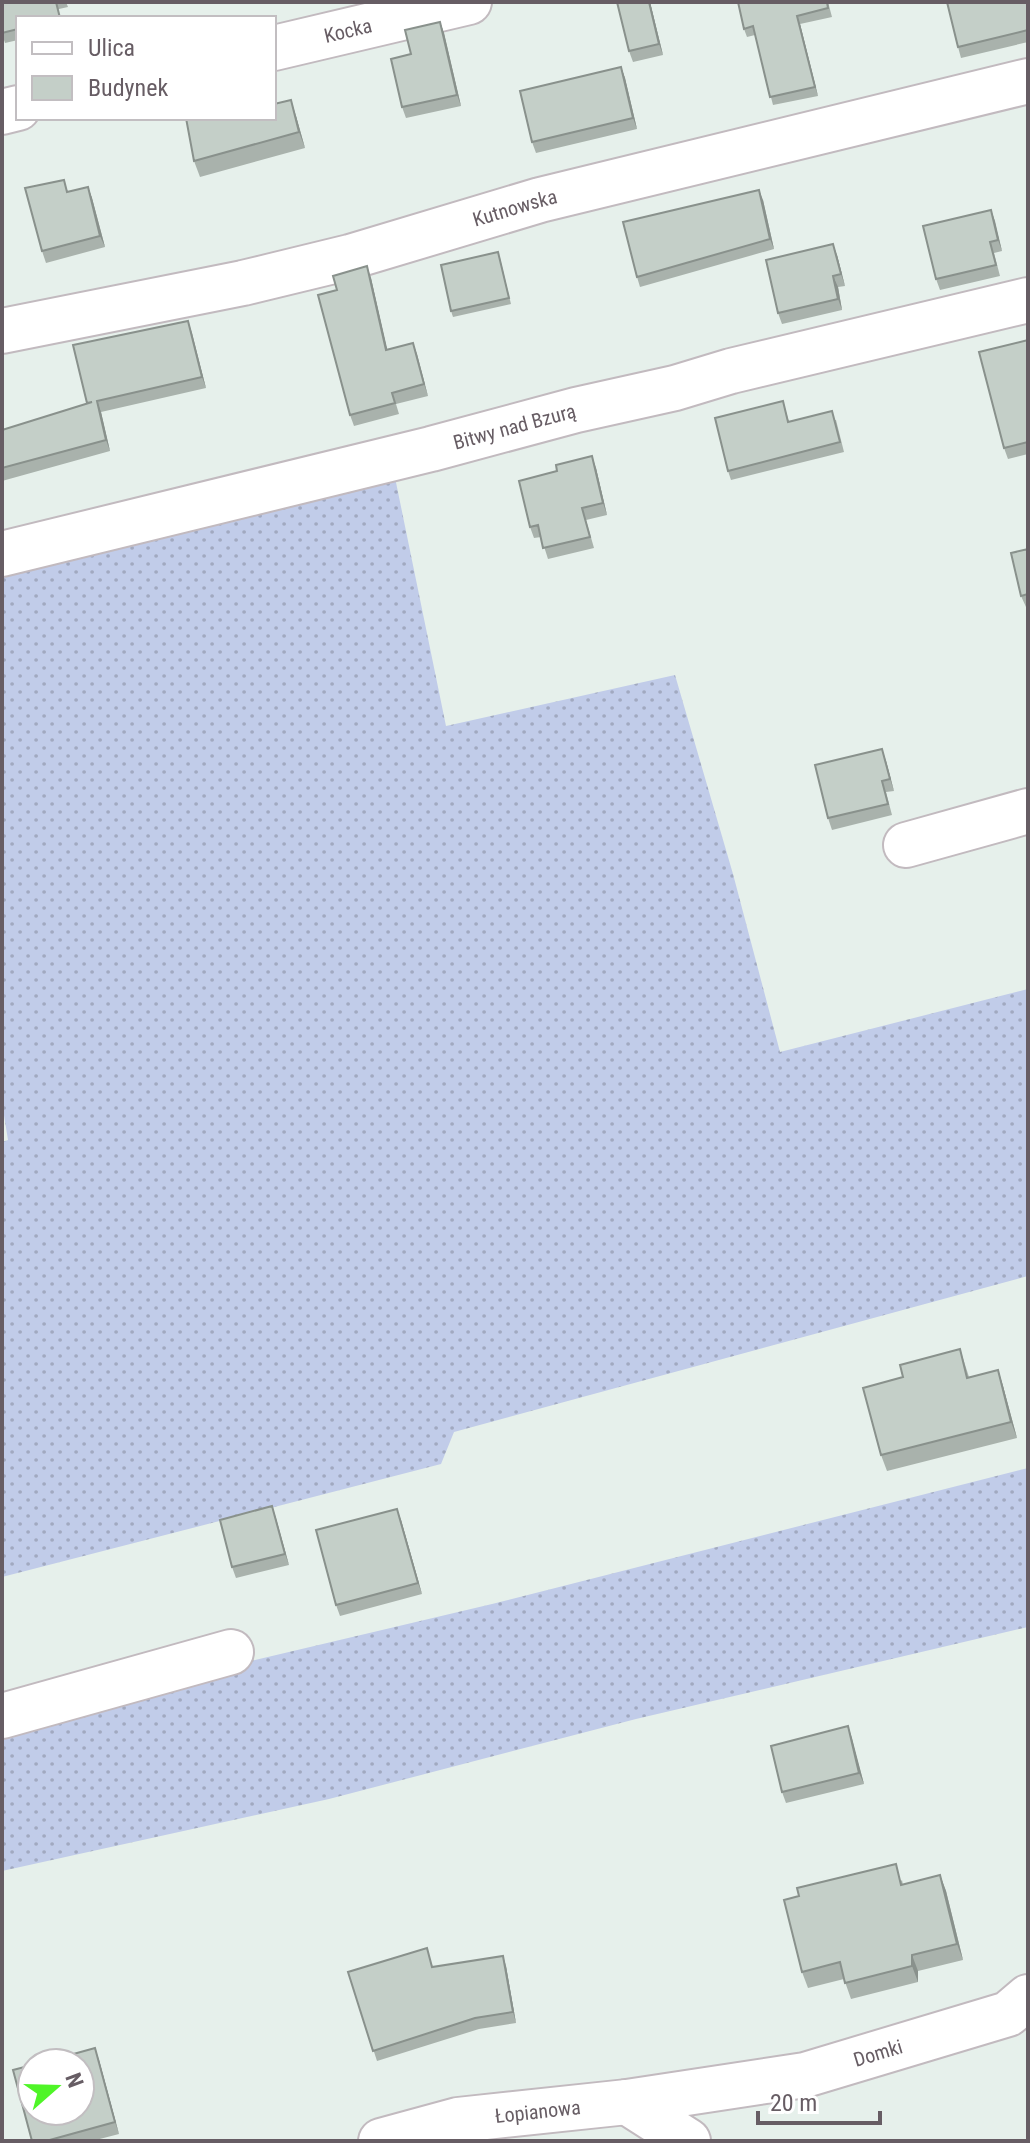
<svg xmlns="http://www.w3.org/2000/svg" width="1030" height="2143" viewBox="0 0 1030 2143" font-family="'Roboto Condensed',sans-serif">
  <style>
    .grass { fill: url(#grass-dots) }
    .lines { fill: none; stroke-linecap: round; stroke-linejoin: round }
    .minor-casing { stroke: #c2babf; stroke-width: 48 }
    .minor { stroke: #fff; stroke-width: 44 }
    .wall { fill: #a9b2ac }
    .shaded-wall { fill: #89918c }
    .building { fill: #c4cfc8; stroke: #89918c; stroke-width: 2 }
    .labels { text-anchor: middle; stroke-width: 7; stroke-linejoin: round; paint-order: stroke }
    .street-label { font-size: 20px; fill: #675d64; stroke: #fff }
  </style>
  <defs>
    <pattern id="grass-dots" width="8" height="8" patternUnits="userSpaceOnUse" patternTransform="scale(2)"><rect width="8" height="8" fill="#c1cce9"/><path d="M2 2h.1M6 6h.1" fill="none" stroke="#a1a9c0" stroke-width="1.8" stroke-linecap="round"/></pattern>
  </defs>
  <rect width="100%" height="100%" fill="#e6f0eb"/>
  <path class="grass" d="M391 458 446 726 675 675 733 874 780 1052 1028 989V1276L454 1432 441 1464 2 1577V1142L8 1140 2 1103V554Z
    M1028 1468V1627L636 1719 329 1799 2 1871V1720L492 1604Z"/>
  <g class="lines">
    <g class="minor-casing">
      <g id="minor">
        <path id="s1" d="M274 48 469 2"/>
        <path d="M2 112 18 108"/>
        <path id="s2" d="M2 331 243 283 350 257 540 200 1028 81"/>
        <path id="s3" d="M2 554 431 449 576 410 675 388 731 371 1028 300"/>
        <path d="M906 845 1028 811"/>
        <path d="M2 1716 231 1652"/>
        <path d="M627 2102 688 2141"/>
        <path id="s4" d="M381 2141 458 2120 627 2102 805 2075 1008 2014 1028 1997"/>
      </g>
    </g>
    <use href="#minor" class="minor"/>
  </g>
  <path class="wall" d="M2 2H66L68 7 18 18V40L5 43 2 34Z
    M650 2 663 55 633 62 629 51Z
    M828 2 832 17 800 24 818 96 773 105 755 35 747 37 744 29Z
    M1028 2V42L961 58 958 47Z
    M440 22 444 33 461 106 406 118 402 107 411 54Z
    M621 67 625 78 637 129 536 153 532 142Z
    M296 116 305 148 200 177 194 161Z
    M88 187 92 198 105 247 46 263 42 251 69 192Z
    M763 200 774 249 640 287 637 277Z
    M991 210 1002 251 994 253 1000 276 940 290 936 279Z
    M837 255 845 286 838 287 842 310 782 324 778 313Z
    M500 258 511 304 453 317 451 311Z
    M371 278 387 350 413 343 428 396 396 404 399 414 354 426 350 415 337 290Z
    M188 321 206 388 101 412 110 451 2 481V430L87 404Z
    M1028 340V454L1008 459 1004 448Z
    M783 401 789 422 836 420 844 452 731 480 728 471Z
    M596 468 607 515 586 520 594 548 548 559 541 537 534 538 530 527Z
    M1028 549V606L1026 607 1021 596Z
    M886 761 894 791 886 792 892 815 832 830 828 818Z
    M960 1349 969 1377 998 1370 1003 1386 1017 1438 887 1471 881 1455 903 1377Z
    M272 1506 289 1565 236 1578 232 1567Z
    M401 1520 422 1594 340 1616 336 1605Z
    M848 1726 864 1784 786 1803 782 1792Z
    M940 1875 946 1891 963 1960 918 1971V1982L851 1999 844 1979 808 1988 802 1972 902 1880 903 1885Z
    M433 1966H506L516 2023 479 2029 377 2061 348 1972Z
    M99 2060 119 2134 92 2141H32Z"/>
  <path class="shaded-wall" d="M649 2H650L663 55 659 44Z
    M797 16 800 24 818 96 815 87Z
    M440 22 444 33 461 106 457 95Z
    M621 67 625 78 637 129 633 118Z
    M291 100 296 116 305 148 299 132Z
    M88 187 92 198 105 247 100 236Z
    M759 190 763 200 774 249 770 239Z
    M991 210 995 221 1002 251 998 240Z
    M833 244 837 255 845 286 841 274Z
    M367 266 371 278 390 361 386 350Z
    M833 276 838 287 842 310 838 299Z
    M188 321 192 333 206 388 202 377Z
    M413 343 417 354 428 396 424 384Z
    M97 401 101 412 110 451 106 440Z
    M592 456 596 468 607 515 603 503Z
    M882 749 886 761 894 791 890 779Z
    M998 1370 1003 1386 1017 1438 1011 1422Z
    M272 1506 276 1518 289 1565 285 1554Z
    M397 1509 401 1520 422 1594 418 1583Z
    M848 1726 852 1738 864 1784 859 1773Z
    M940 1875 946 1891 963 1960 957 1944Z
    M912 1955 918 1971V1982L912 1966Z
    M503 1956 506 1966 516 2023 513 2012Z
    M95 2048 99 2060 119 2134 115 2122Z"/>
  <path class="building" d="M2 2H56L60 18H18V29L2 33Z
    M617 2H649L659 44 629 51Z
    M738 2H827L828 8 797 16 815 87 770 97 753 26 744 29Z
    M947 2H1028V30L958 47Z
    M440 22 457 95 402 107 391 59 411 54 405 30Z
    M621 67 633 118 532 142 520 91Z
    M291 100 299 132 194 161 186 118H274V104Z
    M64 180 67 192 88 187 100 236 42 251 25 188Z
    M759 190 770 239 637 277 623 222Z
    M991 210 998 240 990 242 996 265 936 279 923 226Z
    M833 244 841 274 833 276 838 299 778 313 766 260Z
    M498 252 509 298 451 311 441 265Z
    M367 266 386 350 413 343 424 384 392 393 395 403 350 415 318 295 337 290 333 276Z
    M188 321 202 377 97 401 106 440 2 468V430L92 402 87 403 73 345Z
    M1028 340V442L1004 448 979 352Z
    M783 401 788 422 832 411 840 442 728 471 715 418Z
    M592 456 603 503 582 508 590 537 543 548 538 525 530 527 519 481 557 471 556 465Z
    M1028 549V594L1021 596 1011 553Z
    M882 749 890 779 882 781 888 804 828 818 815 765Z
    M960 1349 967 1378 998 1370 1011 1422 881 1455 863 1388 903 1377 900 1365Z
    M272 1506 285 1554 232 1567 220 1520Z
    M397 1509 418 1583 336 1605 316 1530Z
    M848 1726 859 1773 782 1792 771 1746Z
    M896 1864 901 1885 940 1875 957 1944 912 1955V1966L845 1983 840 1962 802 1972 784 1900 799 1896 797 1888Z
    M427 1948 432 1967 503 1956 513 2012 475 2018 373 2051 348 1972Z
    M95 2048 115 2122 46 2141H32L13 2070 32 2065V2111H80V2063H41Z"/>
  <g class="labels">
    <g class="street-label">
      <text dy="7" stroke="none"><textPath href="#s1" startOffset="76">Kocka</textPath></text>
      <text dy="7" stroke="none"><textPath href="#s2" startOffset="528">Kutnowska</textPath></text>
      <text dy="7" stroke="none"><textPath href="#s3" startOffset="528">Bitwy nad Bzurą</textPath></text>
      <text dy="7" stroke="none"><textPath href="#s4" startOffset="506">Domki</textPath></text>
      <text dy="7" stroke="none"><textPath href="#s4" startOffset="160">Łopianowa</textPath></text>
    </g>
  </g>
  <rect width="1030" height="2143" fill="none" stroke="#675d64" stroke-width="8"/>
  <rect x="16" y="16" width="260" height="104" fill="#ffffff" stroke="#c2bec1" stroke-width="2"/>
  <rect x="32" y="42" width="40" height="12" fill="#ffffff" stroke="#c2bec1" stroke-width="2"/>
  <text x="88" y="56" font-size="24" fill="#675d64">Ulica</text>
  <rect x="32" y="76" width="40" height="24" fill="#c4cfc8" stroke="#c2bec1" stroke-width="2"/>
  <text x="88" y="96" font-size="24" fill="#675d64">Budynek</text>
  <g transform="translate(56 2087) rotate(70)"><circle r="38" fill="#ffffff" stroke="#c2bec1" stroke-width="2"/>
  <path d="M0-6L14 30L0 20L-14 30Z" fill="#4ff527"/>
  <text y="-12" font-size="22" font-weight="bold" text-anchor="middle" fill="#675d64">N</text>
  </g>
  <path d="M758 2111v12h122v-12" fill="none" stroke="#675d64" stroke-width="4"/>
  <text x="770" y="2111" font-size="24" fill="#675d64" stroke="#ffffff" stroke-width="6" paint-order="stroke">20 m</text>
</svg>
